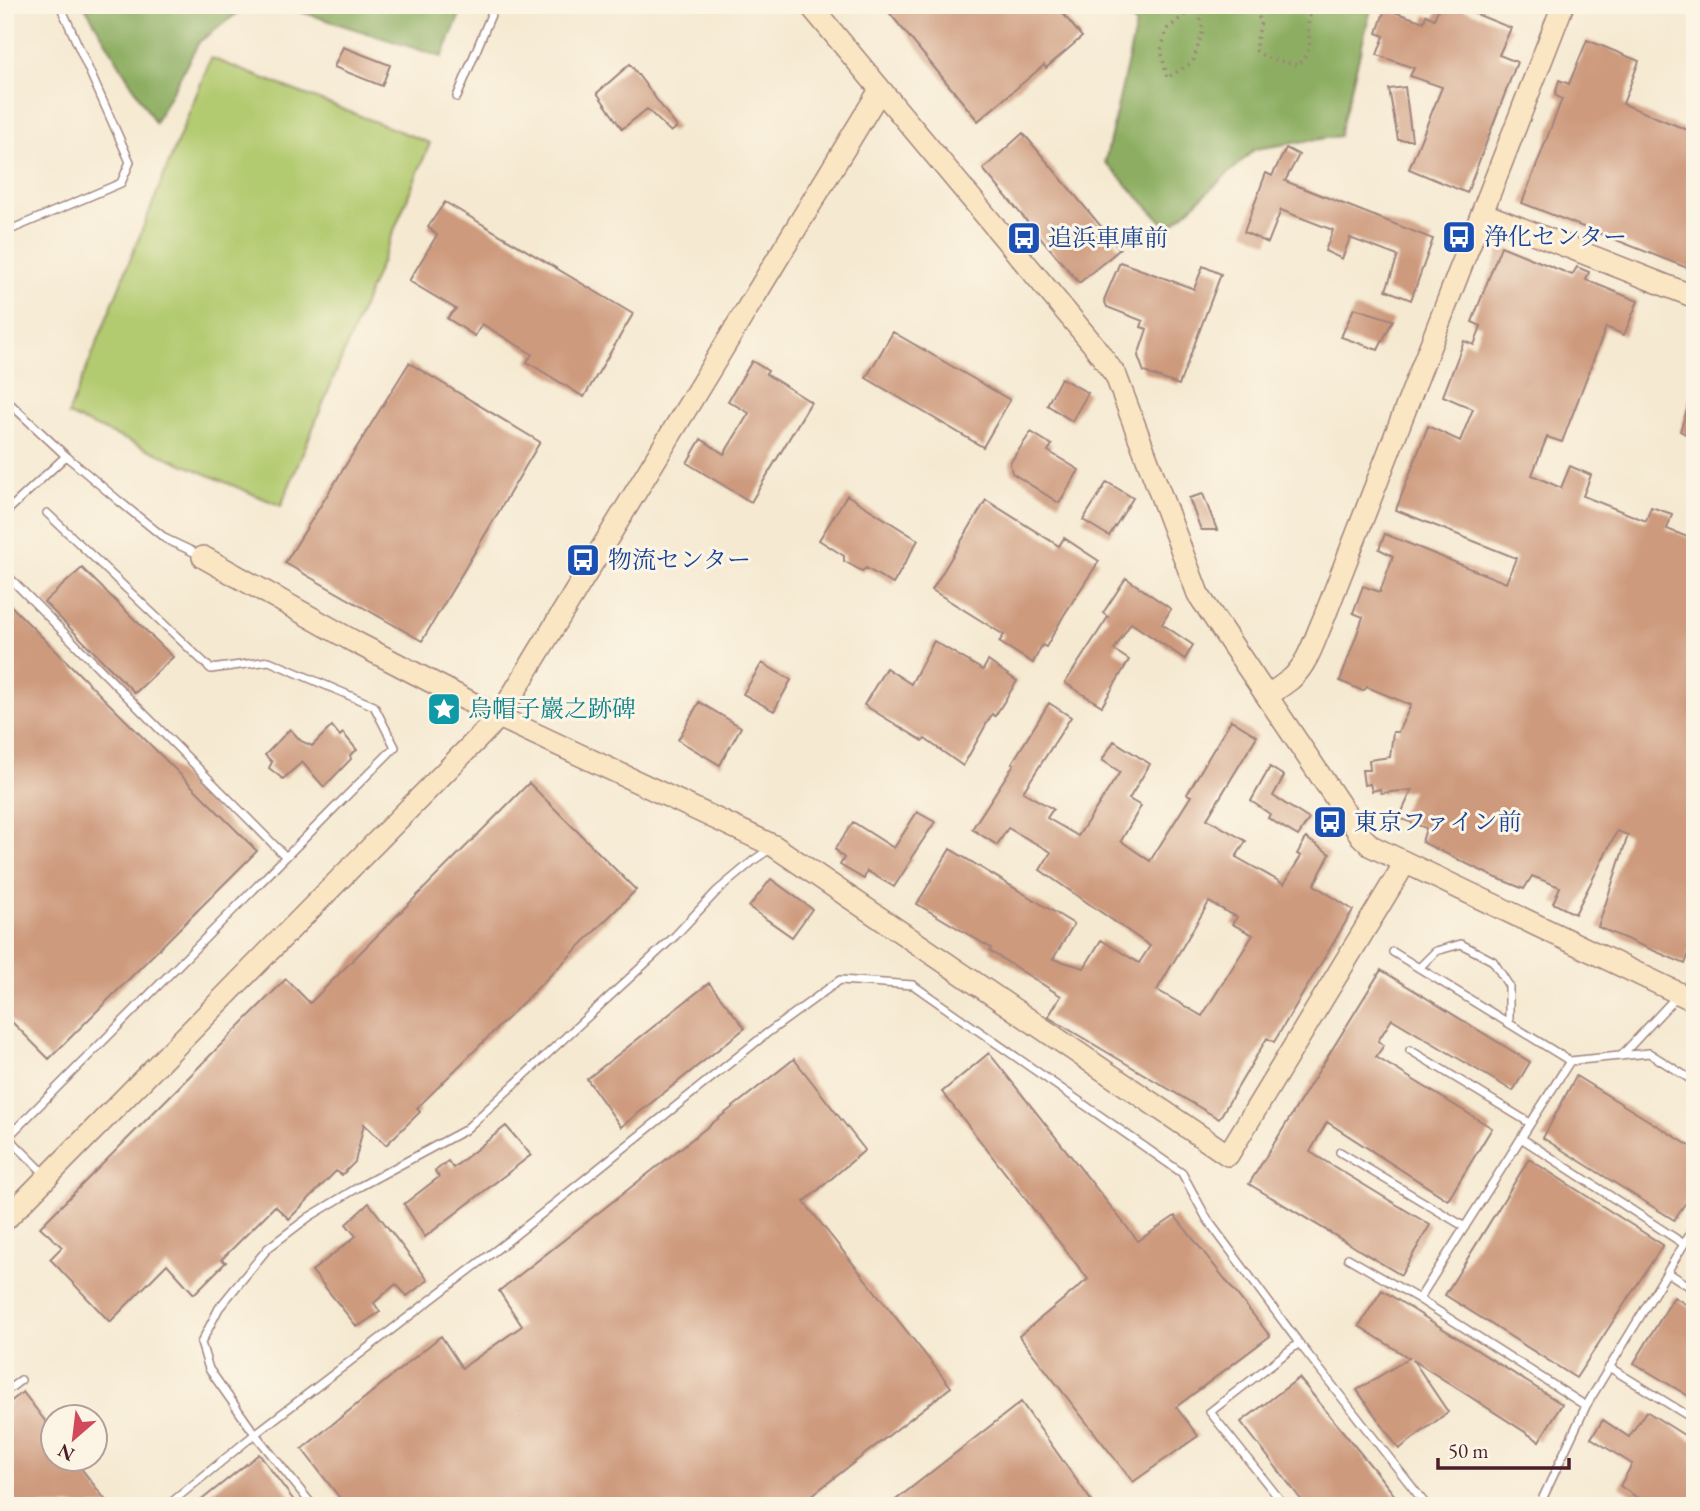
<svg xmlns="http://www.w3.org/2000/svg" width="1700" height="1511" viewBox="0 0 1700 1511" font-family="'EB Garamond','Noto Serif JP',serif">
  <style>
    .green { fill: #b2ca70; stroke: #7e744e; stroke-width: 2 }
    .forest { fill: #8dae62; stroke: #6c6646; stroke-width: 2 }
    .building { fill: #cd9a7d; fill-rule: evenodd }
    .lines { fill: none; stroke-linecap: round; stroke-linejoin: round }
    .lane-casing { stroke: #a0847e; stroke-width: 10 }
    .secondary-casing { stroke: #a0847e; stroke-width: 24 }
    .path { stroke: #a0847e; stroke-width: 3.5; stroke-dasharray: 2 5; stroke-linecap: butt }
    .lane { stroke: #fff; stroke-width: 7 }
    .secondary { stroke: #fbe6c3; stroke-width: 21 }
    .labels { text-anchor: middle; stroke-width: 6; stroke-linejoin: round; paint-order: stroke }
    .transit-label { font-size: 24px; fill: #164399; stroke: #fcf5e5; text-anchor: start }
    .culture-label { font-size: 24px; fill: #0d838f; stroke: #fcf5e5; text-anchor: start }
  </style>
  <rect width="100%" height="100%" fill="#fcf5e5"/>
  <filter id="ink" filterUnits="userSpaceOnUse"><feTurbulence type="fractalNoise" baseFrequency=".0143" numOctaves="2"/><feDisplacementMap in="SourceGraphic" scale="14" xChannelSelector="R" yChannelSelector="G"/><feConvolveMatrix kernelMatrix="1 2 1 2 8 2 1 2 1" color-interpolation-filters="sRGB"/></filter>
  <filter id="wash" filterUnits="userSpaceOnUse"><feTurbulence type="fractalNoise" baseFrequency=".00686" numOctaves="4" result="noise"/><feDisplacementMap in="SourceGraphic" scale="28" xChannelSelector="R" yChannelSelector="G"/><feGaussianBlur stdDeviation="1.57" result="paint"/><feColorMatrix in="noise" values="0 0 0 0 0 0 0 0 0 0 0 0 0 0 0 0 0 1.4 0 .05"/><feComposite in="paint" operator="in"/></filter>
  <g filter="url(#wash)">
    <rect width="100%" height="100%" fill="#f5e9d1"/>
    <path class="green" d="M211 58 430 143 281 506 68 415Z"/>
    <path class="forest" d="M84 5H248L199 42 155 123Z
      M280 5H464L442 57Z
      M1120 5H1372L1339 136 1255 149 1168 228 1105 162 1136 25Z"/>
    <g id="blocks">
      <path class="building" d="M883 5H1056L1082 37 1046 68 1044 65 978 121Z
        M1440 5H1454L1511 28 1499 55 1517 62 1467 193 1409 169 1442 87 1410 76 1414 68 1377 55 1384 36 1377 33 1385 9 1424 22 1426 15 1434 19Z
        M1587 40 1639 61 1623 104 1695 133V271L1522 203 1562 99 1555 95 1559 80 1569 84Z
        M343 47 390 65 382 86 334 67Z
        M630 64 677 127 671 132 647 109 622 129 597 93Z
        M1405 87 1412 140H1398L1389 89Z
        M1023 133 1120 249 1079 283 983 169Z
        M1286 148 1299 155 1285 181 1433 239 1411 300 1386 290 1398 256 1350 238 1342 259 1325 251 1333 230 1281 210 1268 243 1244 232 1266 173 1272 176Z
        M445 202 633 314 584 397 527 362 532 354 482 324 475 336 447 318 456 309 409 281 437 235 428 227Z
        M1501 246 1572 275 1577 267 1589 272 1586 280 1638 301 1624 335 1606 327 1562 442 1547 437 1532 475 1561 488 1570 466 1591 475 1583 496 1646 521 1651 507 1672 514 1667 529 1695 540V937L1685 964 1598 927 1628 835 1617 831 1575 914 1553 903 1560 887 1532 876 1524 889 1492 876 1422 842 1426 828 1399 818 1412 790 1381 793 1380 789 1372 791 1370 784 1364 785 1362 770H1370L1369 760 1390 757 1393 732H1398L1411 705 1367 687 1363 691 1340 681 1363 617 1353 613 1363 586 1380 592 1393 556 1379 549 1385 534 1506 583 1516 558 1396 510 1428 426 1460 441 1473 409 1443 396 1464 341 1474 345 1481 326 1472 322Z
        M1120 262 1194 289 1203 266 1221 274 1179 385 1144 372 1138 356 1147 329 1141 327 1143 321 1107 307 1104 300Z
        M1354 308 1393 320 1378 350 1341 337Z
        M893 332 1010 400 983 447 866 378Z
        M752 361 768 371 766 374 811 402 751 502 687 463 701 439 724 454 749 413 728 401Z
        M409 363 540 442 422 641 285 563Z
        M1061 378 1088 393 1072 421 1047 405Z
        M1692 395 1695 396V439L1680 431Z
        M1031 432 1052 445 1048 451 1079 470 1059 503 1012 473 1010 463Z
        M1107 482 1133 498 1109 536 1083 520Z
        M1203 494 1217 530H1201L1189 498Z
        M847 495 918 540 893 584 866 568 862 571 844 561V556L819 540Z
        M986 500 1059 546 1064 538 1099 561 1064 615 1046 647 1042 645 1033 663 999 642 1004 635 932 590Z
        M82 568 173 657 135 693 44 602Z
        M1126 578 1171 609 1162 624 1193 645 1185 659 1131 623 1114 650 1129 660 1102 706 1065 683 1108 617 1103 613Z
        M5 600 257 851 49 1059 5 1015Z
        M934 641 983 670 988 661 1017 681 995 716 992 714 963 766 925 739 923 741 864 705 886 668 911 684Z
        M762 663 791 680 774 711 743 694Z
        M699 702 741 727 720 765 678 740Z
        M1049 703 1071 717 1023 792 1053 809 1047 818 1078 836 1120 772 1102 760 1114 741 1150 764 1129 799 1141 806 1121 841 1150 861 1191 796 1187 794 1231 720 1257 736 1207 819 1246 841 1236 857 1284 884 1301 856 1297 854 1306 838 1330 854 1314 885 1353 910 1274 1042 1267 1038 1219 1119 1048 1017 1061 996 990 951 991 948 917 904 950 849 1074 924 1053 959 1084 968 1101 940 1139 963 1150 946 1040 870 1051 852 1008 828 997 845 972 829 1014 764 1012 763ZM1209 902 1237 917 1232 924 1253 935 1202 1016 1157 990Z
        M332 726 340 736 343 733 357 750 350 755 351 759 324 787 302 762 283 779 269 768 272 762 265 755 290 729 301 741 312 746Z
        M1270 767 1284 776 1273 796 1309 819 1298 836 1268 818 1270 814 1251 801Z
        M529 783 636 890 417 1108 420 1112 386 1145 364 1124 355 1162 342 1175 336 1171 289 1219 275 1206 221 1260 226 1262 194 1294 167 1264 110 1322 50 1259 62 1247 40 1227 286 979 310 1003Z
        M917 812 935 822 911 858 912 859 894 887 867 871 864 879 840 865 844 858 835 849 853 822 894 848Z
        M771 879 812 909 792 937 749 907Z
        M1381 970 1530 1062 1513 1091 1392 1019 1378 1041 1384 1045 1376 1057 1492 1128 1448 1200 1327 1122 1310 1152 1430 1225 1401 1275 1249 1184Z
        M709 983 745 1028 621 1127 587 1079Z
        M989 1053 1138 1241 1175 1216 1270 1336 1176 1407 1198 1436 1133 1482 1019 1336 1088 1279 942 1092Z
        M794 1059 865 1150 804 1202 951 1387 798 1506H346L302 1449 441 1336 462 1368 522 1326 499 1291Z
        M1576 1076 1695 1149V1189L1674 1220 1543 1138Z
        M506 1126 531 1155 425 1237 404 1204 439 1177 435 1171 448 1161 453 1168Z
        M1529 1159 1663 1245 1576 1378 1445 1295Z
        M369 1203 428 1280 407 1296 396 1284 374 1303 380 1312 357 1327 312 1271 356 1236 346 1224Z
        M1382 1290 1562 1404 1539 1441 1413 1360 1448 1412 1399 1449 1357 1390 1409 1358 1359 1326Z
        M1674 1297 1695 1310V1400L1634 1363Z
        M1299 1378 1376 1472 1403 1506H1306L1241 1422Z
        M23 1392 52 1430V1459H74L110 1506H5V1406Z
        M1021 1402 1095 1506H888Z
        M1646 1411 1695 1442V1506H1650L1620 1486 1632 1464 1591 1438 1603 1420 1629 1437Z
        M259 1454 298 1506H194Z"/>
    </g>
  </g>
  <g filter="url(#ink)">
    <use href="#blocks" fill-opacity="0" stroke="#a0847e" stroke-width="2"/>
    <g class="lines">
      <g class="lane-casing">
        <path id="lane" d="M457 97 495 5
          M5 232 121 183 130 162 60 5
          M5 399 66 456 119 501 166 539 202 556
          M5 513 66 456
          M5 573 286 857
          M1393 952 1570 1061 1649 1053 1695 1082
          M1419 968 1436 951 1461 944 1493 961 1509 986V1023
          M1410 1050 1530 1123
          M1621 1056 1676 997
          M6 1135 47 1176
          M1521 1138 1684 1244
          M5 1140 395 747 374 706 269 661 211 669 47 513
          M1340 1152 1465 1227
          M1348 1258 1419 1299 1586 1406
          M1667 1272 1695 1290
          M1419 1299 1570 1061
          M1609 1367 1695 1420
          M5 1392 21 1380
          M167 1506 255 1434 509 1240 766 1034 840 980 913 985 1182 1173 1207 1219 1299 1343 1427 1506
          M313 1506 255 1434 209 1369 201 1343 219 1308 268 1248 309 1217 357 1188 465 1130 675 936 717 891 754 860 770 849
          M1285 1506 1210 1412 1299 1343
          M1539 1506 1586 1406 1695 1226"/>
      </g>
      <g class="secondary-casing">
        <path id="secondary" d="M810 5 1092 343 1116 376 1198 594 1361 836 1371 846 1695 1001
          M1482 213 1695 297
          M203 557 353 641 499 717 774 846 1228 1155 1405 863
          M1267 696C1275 691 1283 685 1291 679 1308 664 1315 638 1324 618L1563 5
          M5 1220 499 717 880 90"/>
      </g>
      <path class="path" d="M1198 5 1203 31 1193 62 1167 78 1161 50 1167 29Z
        M1251 5 1261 21 1255 50 1267 58 1299 65 1310 48 1308 25 1312 5"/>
      <use href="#lane" class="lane"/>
      <use href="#secondary" class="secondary"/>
    </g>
  </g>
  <defs>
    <g id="bus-square" transform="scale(1.75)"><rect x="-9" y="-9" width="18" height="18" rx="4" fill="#1a4fb4" stroke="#fcf5e5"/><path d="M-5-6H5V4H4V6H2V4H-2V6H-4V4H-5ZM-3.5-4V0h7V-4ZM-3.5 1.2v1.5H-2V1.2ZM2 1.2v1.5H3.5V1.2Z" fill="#fff"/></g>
    <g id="sight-square" transform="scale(1.75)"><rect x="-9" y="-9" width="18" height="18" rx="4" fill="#0f9aa8" stroke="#fcf5e5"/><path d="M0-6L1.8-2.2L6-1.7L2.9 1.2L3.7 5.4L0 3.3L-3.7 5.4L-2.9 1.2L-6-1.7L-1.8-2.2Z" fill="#fff"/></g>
  </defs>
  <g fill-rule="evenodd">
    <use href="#bus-square" x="1459" y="237"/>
    <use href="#bus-square" x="1024" y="238"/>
    <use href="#bus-square" x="583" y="560"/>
    <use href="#sight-square" x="444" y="709"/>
    <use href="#bus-square" x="1330" y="822"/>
  </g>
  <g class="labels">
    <g class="transit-label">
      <text x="1484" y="245">浄化センター</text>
      <text x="1048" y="246">追浜車庫前</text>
      <text x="608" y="568">物流センター</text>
      <text x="1354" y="830">東京ファイン前</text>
    </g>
    <g class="culture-label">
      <text x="468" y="717">烏帽子巖之跡碑</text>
    </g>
  </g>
  <rect width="1700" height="1511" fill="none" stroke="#fcf5e5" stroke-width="28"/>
  <g transform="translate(74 1438) rotate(208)"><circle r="33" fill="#fcf5e5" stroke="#b59f9b" stroke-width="2"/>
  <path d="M0-5L12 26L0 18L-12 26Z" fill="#d1495b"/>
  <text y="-10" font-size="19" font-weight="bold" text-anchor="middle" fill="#4a1f2b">N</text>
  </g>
  <path d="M1438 1458v10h131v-10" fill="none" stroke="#4a1f2b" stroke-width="3.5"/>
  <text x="1448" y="1458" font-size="21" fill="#4a1f2b" stroke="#fcf5e5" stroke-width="5" paint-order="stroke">50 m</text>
</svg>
